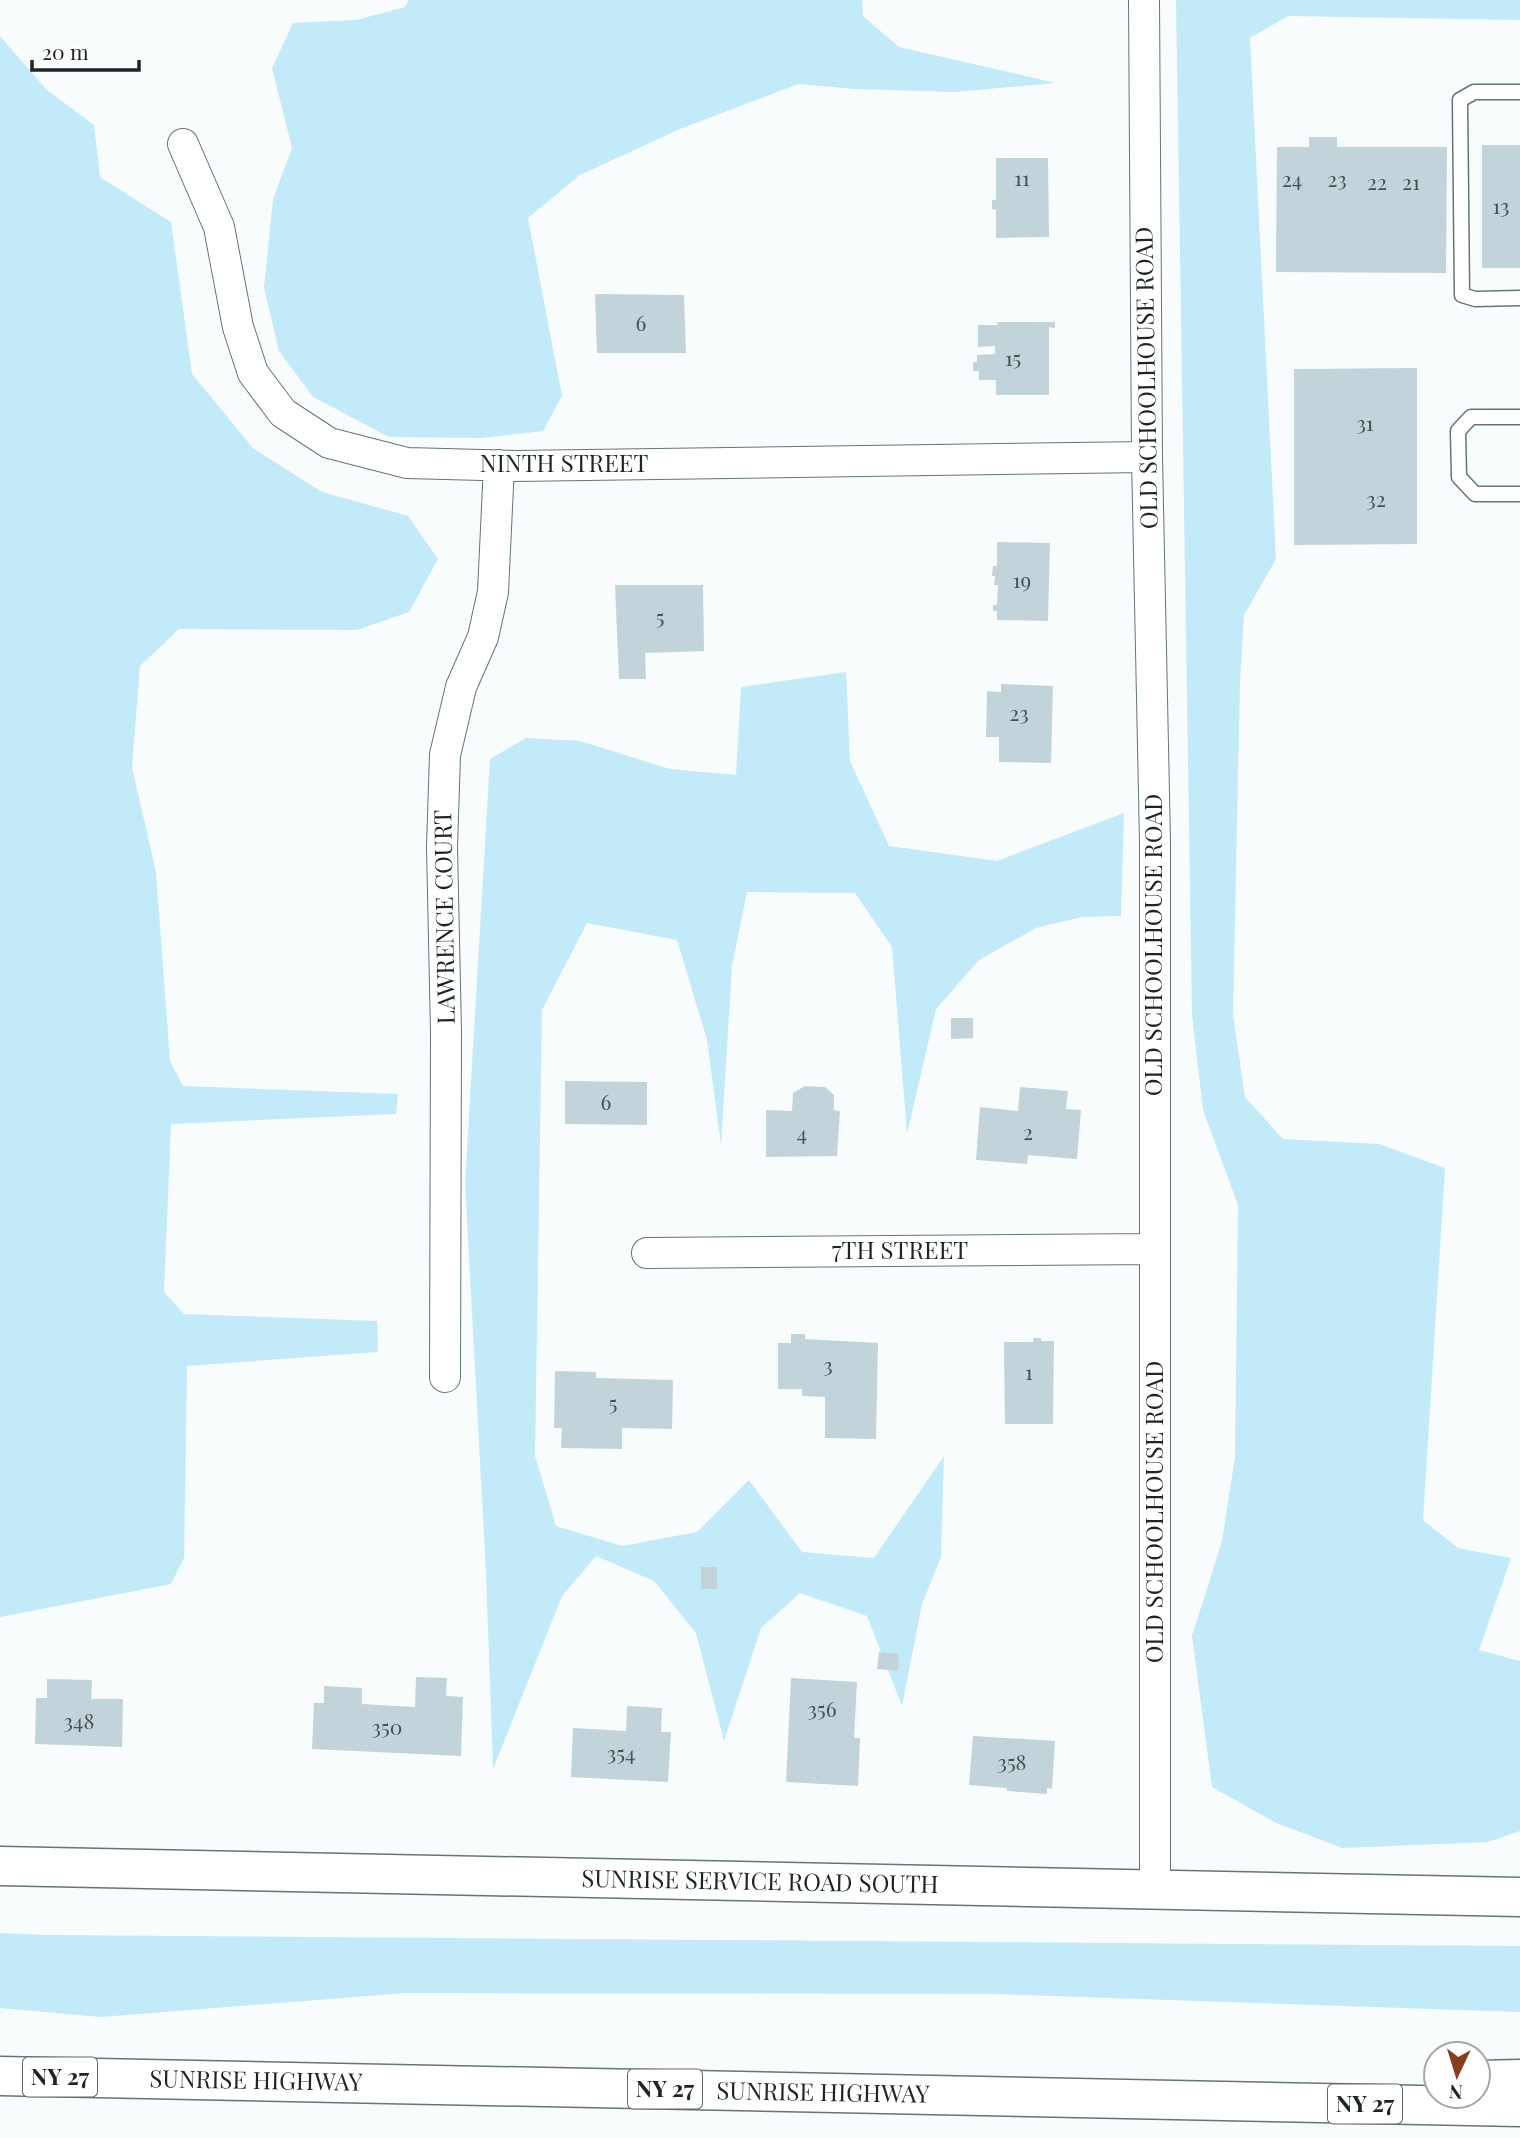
<svg xmlns="http://www.w3.org/2000/svg" width="1520" height="2138" viewBox="0 0 1520 2138" font-family="'Playfair Display',serif">
  <style>
    .green { fill: #c3eaf9 }
    .building { fill: #c2d3da }
    .lines { fill: none; stroke-linecap: round; stroke-linejoin: round }
    .lane-casing { stroke: #64747a; stroke-width: 17 }
    .street-casing { stroke: #64747a; stroke-width: 32 }
    .secondary-casing { stroke: #64747a; stroke-width: 41 }
    .highway-casing { stroke: #64747a; stroke-width: 41 }
    .lane { stroke: #fff; stroke-width: 14 }
    .street { stroke: #fff; stroke-width: 30 }
    .secondary { stroke: #fff; stroke-width: 38 }
    .highway { stroke: #fff; stroke-width: 38 }
    .labels { text-anchor: middle; stroke-width: 5; stroke-linejoin: round; paint-order: stroke }
    .number-label { font-size: 21px; fill: #485054 }
    .shield { fill: #fff; stroke: #626668; stroke-width: 2 }
    .shield-label { font-size: 23px; font-weight: bold; fill: #1f2527 }
    .street-label { font-size: 24px; fill: #1f2527; stroke: #fff }
  </style>
  <rect width="100%" height="100%" fill="#f8fcfd"/>
  <path class="green" d="M409 0H862L863 16 899 47 1056 83 954 92 855 89 798 84 680 129 580 175 528 218 562 396 543 431 481 438 389 437 313 397 279 351 264 288 273 199 292 148 272 68 293 23 356 20 405 7Z
    M1176 0H1520V20L1288 16 1250 38 1276 559 1244 615 1240 681 1233 1015 1245 1097 1283 1139 1379 1144 1445 1168 1423 1520 1458 1548 1511 1558 1479 1650 1520 1661V1831L1488 1842 1342 1848 1274 1822 1212 1787 1192 1636 1222 1541 1235 1457 1238 1205 1203 1110 1192 1015Z
    M0 36 47 90 94 125 100 177 171 222 192 374 253 448 322 492 408 516 438 559 409 612 357 630 179 629 140 666 132 767 156 872 170 1061 183 1086 398 1094 396 1114 171 1124 164 1292 184 1314 377 1321 378 1352 187 1366 184 1558 171 1584 0 1617Z
    M846 672 850 761 889 846 997 861 1124 813 1121 916 1082 917 1036 928 979 960 936 1009 907 1134 892 947 855 893 747 892 732 966 721 1145 707 1040 677 940 587 923 542 1010 535 1456 556 1526 622 1546 697 1532 749 1480 802 1552 874 1558 944 1456 941 1557 922 1604 902 1706 867 1616 800 1593 761 1628 724 1741 696 1633 654 1581 596 1556 562 1596 493 1769 486 1573 465 1183 490 759 526 738 580 741 670 769 736 775 741 687Z
    M0 1933 42 1935 1520 1946V2012L994 1994 405 1993 101 2017 0 2008Z"/>
  <path class="building" d="M1309 137H1337V147H1447L1446 273 1276 272 1277 147H1309Z
    M1482 145H1520V268H1482Z
    M996 158H1048L1049 237 996 238V210L992 209V200H996Z
    M595 294 684 295 686 353H597Z
    M997 322H1055V328L1049 327V395H996V380H979V371H973V362H977V355L995 354V346L978 347V325H998Z
    M1417 368V544L1294 545V369Z
    M997 542 1050 543 1048 621 997 620V611H993V605H997L998 585H994L995 576H992L993 566H997Z
    M615 585H703L704 651 645 653 646 679H619Z
    M1001 684 1053 686 1051 763 999 762V737H986L987 691 1001 692Z
    M951 1018H973V1038L951 1039Z
    M565 1081 647 1082V1125L565 1124Z
    M805 1086 825 1087 834 1095V1110L840 1111 837 1156 766 1157V1110L792 1111 793 1093Z
    M1020 1087 1068 1091 1066 1109 1081 1110 1077 1159 1028 1155 1027 1164 976 1160 980 1107 1018 1111Z
    M791 1334H805V1339L878 1343 876 1439 825 1438V1397L802 1396V1389H778V1343H791Z
    M1033 1338H1041V1341H1054L1053 1424H1005L1004 1342H1033Z
    M555 1371 596 1372V1378L673 1380 672 1429 622 1428V1449L561 1448 562 1428H554Z
    M701 1567H717V1589H701Z
    M879 1652 899 1654 898 1671 877 1669Z
    M416 1677 447 1678 446 1696 463 1697 461 1756 312 1749 314 1703H324V1686L362 1688V1704L415 1707Z
    M791 1678 857 1682 854 1738H860L858 1786 786 1782Z
    M47 1679 92 1680 91 1699H123L122 1747 35 1744 36 1698H47Z
    M627 1706 662 1708 661 1732H671L668 1782 571 1777 573 1728 626 1731Z
    M973 1736 1055 1741 1052 1789 1047 1788V1794L1007 1791V1788L969 1785Z"/>
  <g class="lines">
    <g class="lane-casing">
      <path id="lane" d="M1520 92H1474L1460 100 1462 295 1475 299 1520 298
        M1520 417H1471L1458 431 1459 477 1475 494H1520"/>
    </g>
    <g class="street-casing">
      <path id="street" d="M1144 0 1147 457 1155 842V1890
        M183 144 219 227 238 327 253 373 283 413 329 443 407 463 515 466 1147 457
        M647 1253 1154 1249
        M445 1377 446 1032 442 847 445 755 461 687 483 637 493 592 499 465"/>
    </g>
    <g class="secondary-casing">
      <path id="secondary" d="M0 1866 1520 1897"/>
    </g>
    <g class="highway-casing">
      <path id="highway" d="M0 2076 1520 2107
        M1478 2080 1520 2079"/>
    </g>
    <use href="#lane" class="lane"/>
    <use href="#street" class="street"/>
    <use href="#secondary" class="secondary"/>
    <use href="#highway" class="highway"/>
  </g>
  <g class="labels">
    <g class="number-label">
      <text x="1022" y="186">11</text>
      <text x="1292" y="187">24</text>
      <text x="1337" y="187">23</text>
      <text x="1377" y="190">22</text>
      <text x="1411" y="190">21</text>
      <text x="1501" y="214">13</text>
      <text x="641" y="331">6</text>
      <text x="1013" y="366">15</text>
      <text x="1365" y="431">31</text>
      <text x="1376" y="507">32</text>
      <text x="1022" y="588">19</text>
      <text x="660" y="625">5</text>
      <text x="1019" y="721">23</text>
      <text x="606" y="1110">6</text>
      <text x="1028" y="1140">2</text>
      <text x="802" y="1141">4</text>
      <text x="828" y="1373">3</text>
      <text x="1029" y="1380">1</text>
      <text x="613" y="1411">5</text>
      <text x="822" y="1717">356</text>
      <text x="79" y="1729">348</text>
      <text x="387" y="1735">350</text>
      <text x="621" y="1761">354</text>
      <text x="1012" y="1770">358</text>
    </g>
    <g class="shield">
      <rect x="23" y="2057.5" width="74" height="39" rx="5"/>
      <rect x="628" y="2069.5" width="74" height="39" rx="5"/>
      <rect x="1328" y="2084.5" width="74" height="39" rx="5"/>
    </g>
    <g class="shield-label">
      <text x="60" y="2085">NY 27</text>
      <text x="665" y="2097">NY 27</text>
      <text x="1365" y="2112">NY 27</text>
    </g>
    <g class="street-label">
      <text transform="translate(1147 378) rotate(-91)" y="8">OLD SCHOOLHOUSE ROAD</text>
      <text x="564" y="472">NINTH STREET</text>
      <text transform="translate(445 917) rotate(-91)" y="8">LAWRENCE COURT</text>
      <text transform="translate(1154 945) rotate(-90)" y="8">OLD SCHOOLHOUSE ROAD</text>
      <text x="900" y="1259">7TH STREET</text>
      <text transform="translate(1155 1512) rotate(-90)" y="8">OLD SCHOOLHOUSE ROAD</text>
      <text transform="translate(760 1882) rotate(1)" y="8">SUNRISE SERVICE ROAD SOUTH</text>
      <text transform="translate(256 2081) rotate(1)" y="8">SUNRISE HIGHWAY</text>
      <text transform="translate(823 2093) rotate(1)" y="8">SUNRISE HIGHWAY</text>
    </g>
  </g>
  <g transform="translate(1457 2075) rotate(184)"><circle r="33" fill="#ffffff" stroke="#a5a8a9" stroke-width="2"/>
  <path d="M0-5L12 26L0 18L-12 26Z" fill="#863d20"/>
  <text y="-10" font-size="19" font-weight="bold" text-anchor="middle" fill="#1f2527">N</text>
  </g>
  <path d="M32 60v10h107v-10" fill="none" stroke="#1f2527" stroke-width="3.5"/>
  <text x="42" y="60" font-size="21" fill="#1f2527" stroke="#ffffff" stroke-width="5" paint-order="stroke">20 m</text>
</svg>
